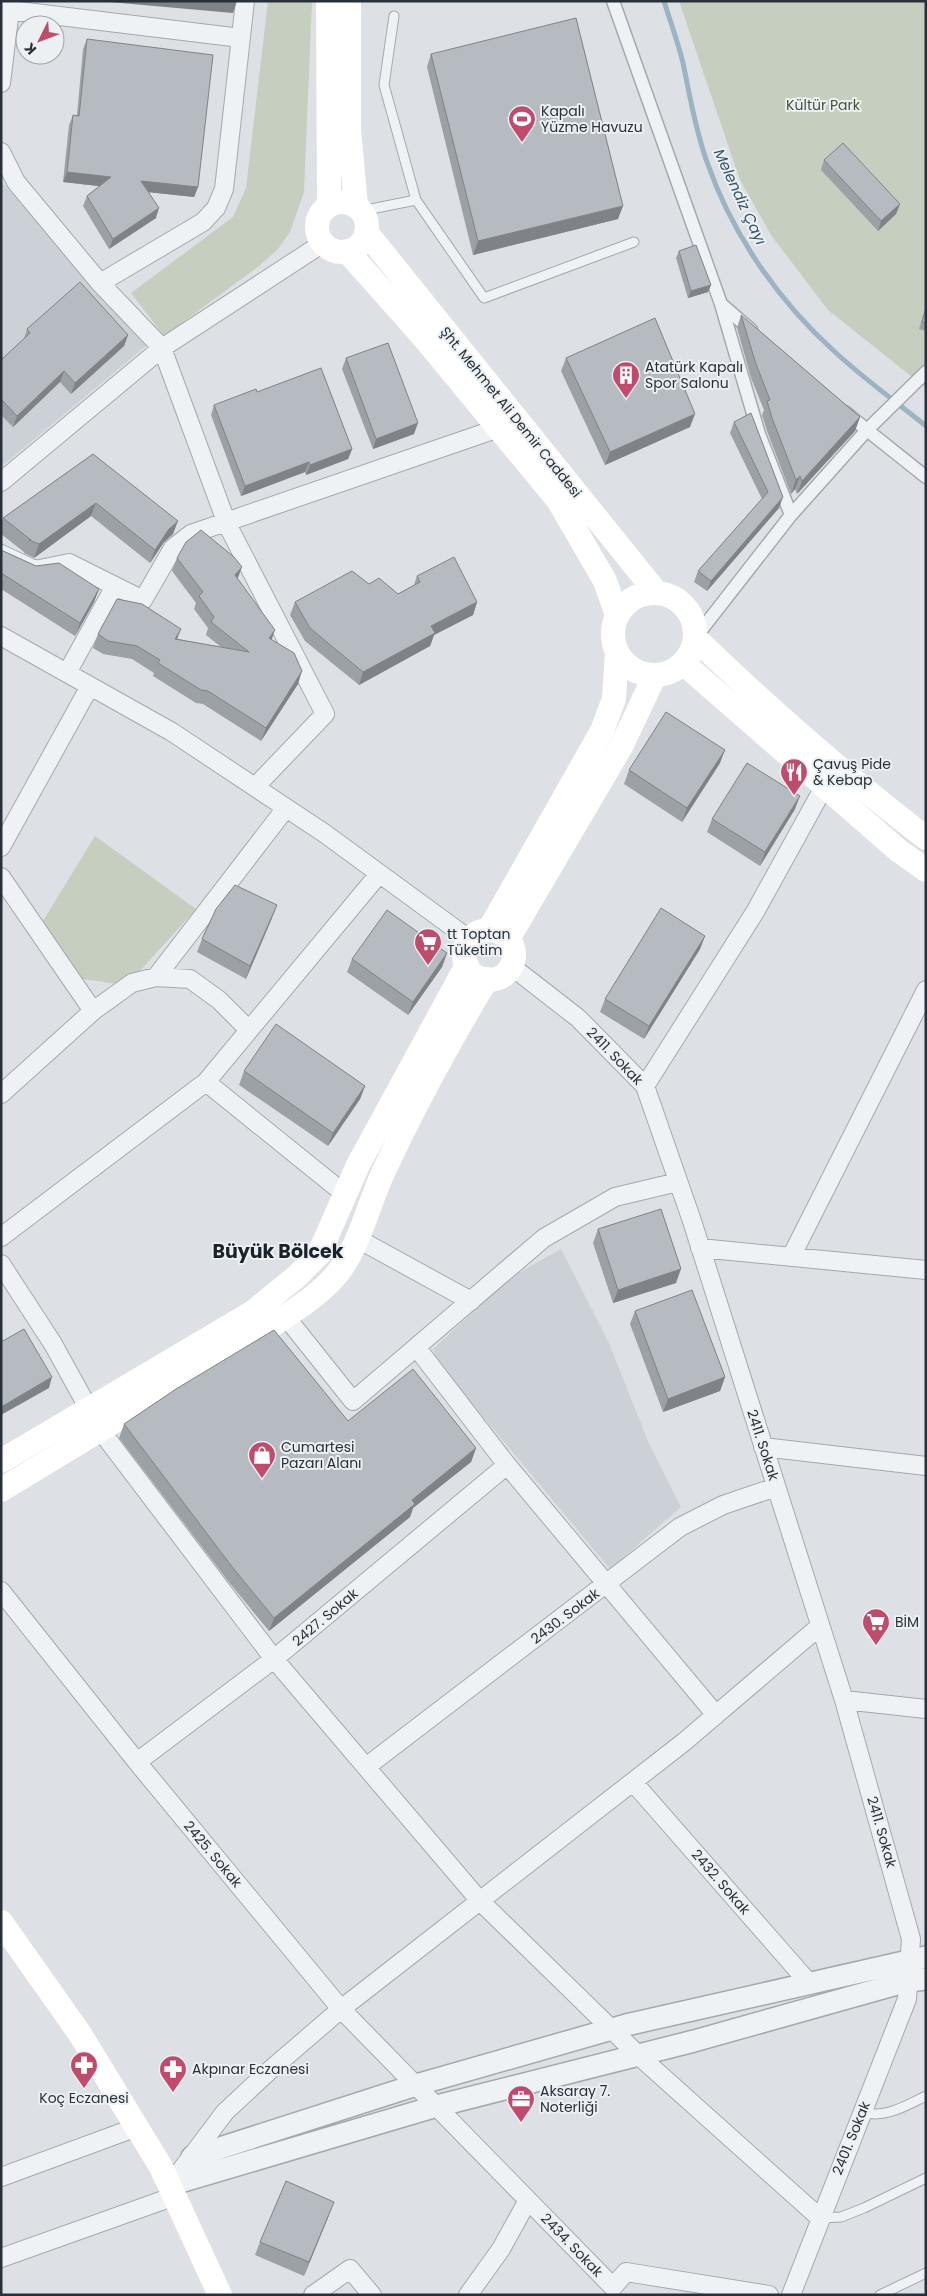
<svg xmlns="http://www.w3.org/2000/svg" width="927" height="2296" viewBox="0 0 927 2296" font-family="Poppins,sans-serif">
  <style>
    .built { fill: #cbd1d6 }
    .green { fill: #c5cebf }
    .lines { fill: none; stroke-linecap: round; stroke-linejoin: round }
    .stream { stroke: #9bb3c2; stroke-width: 5 }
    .service-casing { stroke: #a3a9ae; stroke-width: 11 }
    .pedestrian-casing { stroke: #a3a9ae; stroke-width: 15 }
    .minor-casing { stroke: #a3a9ae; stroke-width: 20 }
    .tertiary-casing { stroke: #a3a9ae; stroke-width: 24 }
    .service { stroke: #eff2f4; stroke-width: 9 }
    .pedestrian { stroke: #eff2f4; stroke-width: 12 }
    .minor { stroke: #eff2f4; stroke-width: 18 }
    .tertiary { stroke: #eff2f4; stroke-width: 21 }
    .secondary { stroke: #fff; stroke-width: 24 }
    .wall { fill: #9ca1a6 }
    .shaded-wall { fill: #7f8387 }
    .building { fill: #b5bbc1; stroke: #7f8387 }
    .labels { text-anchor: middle; stroke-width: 4; stroke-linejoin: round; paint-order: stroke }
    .park-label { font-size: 14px; fill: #405537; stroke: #ecf0f3 }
    .poi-label { font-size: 14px; fill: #28313a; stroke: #ecf0f3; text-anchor: start }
    .street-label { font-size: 14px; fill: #28313a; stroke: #ecf0f3 }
    .water-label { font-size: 15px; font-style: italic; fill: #36546a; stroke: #ecf0f3 }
    .district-label { font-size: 19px; font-weight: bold; fill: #1a222b; stroke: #ecf0f3 }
  </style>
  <rect width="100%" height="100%" fill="#dde1e5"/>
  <path class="built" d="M1 181 146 346 1 467Z
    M561 1249 609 1343 647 1439 681 1507 610 1569 436 1360 433 1349 511 1277Z"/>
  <path class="green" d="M268 1H312L304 192 290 232 278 249 259 266 164 336 131 293 233 217 246 188Z
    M679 1H926V388L828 310 771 235 740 180Z
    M95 836 196 909 139 972 117 984 83 979 43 921Z"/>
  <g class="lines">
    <path class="stream" d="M664 1C670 21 678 42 683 63 690 96 695 129 707 162 732 234 778 301 835 352 863 378 895 401 926 426"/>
    <g class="service-casing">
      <path id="service" d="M394 16 384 85 416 200 484 298 634 242
        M361 211 416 200
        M862 2112C885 2119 905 2106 926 2096
        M820 2218 841 2217 864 2208 926 2178
        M880 2295 926 2273"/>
    </g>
    <g class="pedestrian-casing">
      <path id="pedestrian" d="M613 1 721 304 759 434 791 515
        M721 304 751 330
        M926 372 867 430 926 477
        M695 638 791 515 867 430 845 412"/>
    </g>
    <g class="minor-casing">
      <path id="minor" d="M10 10 241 38
        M1 83 11 1
        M1 152 16 182 100 283 162 348 227 524 325 714 255 787
        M100 283 203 222 216 208 224 189 245 1
        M1 482 162 348 323 243
        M1 554 35 570 69 563 143 600 173 548 191 534 499 428
        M1 636 172 732 324 833 469 939
        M67 673 115 586
        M1 847 90 686
        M1 877 93 1011
        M511 966 578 1018 645 1086 692 1221 844 1700 911 1939 907 1999 791 2295
        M156 977 286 808
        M206 1082 346 1195
        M645 1086 755 912 824 787
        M1 1094 93 1011 132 983 156 977 190 979 219 1000 249 1030
        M1 1237 206 1082 379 874
        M358 1239 471 1301
        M700 1248 926 1270
        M791 1257 926 990
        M1 1264 53 1344 101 1431 274 1659 480 1901 638 2055 820 2218
        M286 1317 353 1401 544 1238 615 1197 678 1182
        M417 1348 507 1465 716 1715
        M763 1447 926 1466
        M1 1591 137 1762 341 2009 613 2287 626 2272 769 2295
        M844 1700 926 1709
        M137 1762 274 1659 507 1465
        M366 1767 680 1527 723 1505 776 1487
        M633 1782 809 1983
        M1 2177 137 2127
        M170 2185 225 2112 269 2071 341 2009 684 1742 820 1626
        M1 2258 175 2196
        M313 2295 350 2269 372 2295
        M468 2295 501 2249 528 2200"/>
    </g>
    <g class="tertiary-casing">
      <path id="tertiary" d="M192 2157 416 2085 626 2025 926 1957
        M170 2185 437 2106 694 2041 908 1981 926 1979"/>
    </g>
    <use href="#service" class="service"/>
    <use href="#pedestrian" class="pedestrian"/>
    <use href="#minor" class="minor"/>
    <use href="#tertiary" class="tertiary"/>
    <path class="secondary" d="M328 1 329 205
      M349 1V129L356 206
      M317 227a25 25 0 1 1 50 0a25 25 0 1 1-50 0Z
      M366 232 656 592
      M347 251 426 340 558 500 605 581 617 615
      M613 634a41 41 0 1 1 82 0a41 41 0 1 1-82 0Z
      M695 638C768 708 845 776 926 838
      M683 663 899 851 926 870
      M489 930 602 731 614 699 617 652
      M464 955a25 25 0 1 1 50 0a25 25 0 1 1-50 0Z
      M508 939 622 745 655 675
      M1 1461 253 1312 296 1277 319 1254 358 1165 467 965
      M1 1490 273 1325C296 1309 323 1293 340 1270 361 1241 368 1205 383 1173 414 1106 449 1042 487 979
      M1 1922 80 2034 161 2167 220 2295"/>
  </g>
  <path class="wall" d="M87 39 198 187 194 197 149 192 156 218 109 249 83 206 87 196 99 186 63 182 69 125 73 115H77L83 49Z
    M431 54 618 219 473 255 427 67Z
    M824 160 900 204 896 214 878 231 821 170Z
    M679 251 711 285 708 292 688 298 676 258Z
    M926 306V331L919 329Z
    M741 315 860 417 855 431 797 494 795 489 791 494 767 431 762 415 764 410 751 378 737 328Z
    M27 329 128 335 124 346 71 394 60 382 13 427 1 415V360L24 339Z
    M346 358 414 434 373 449 342 369Z
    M566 358 690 427 605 465 561 371Z
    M257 392 352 449 348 459 306 475 305 472 241 496 211 415 214 405Z
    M734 422 779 508 707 591 694 582 698 571 762 499 730 433Z
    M93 454 173 534 164 542 150 563 91 516 34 558 24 553V552L1 534V524L3 518Z
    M1 550 36 566 99 589 94 602 75 636 1 589Z
    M177 558 237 578 271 639 298 684 261 741 203 704 196 703 153 676 154 673 132 659 103 654 93 648 98 634 177 639 221 647 206 635 208 628 194 609 196 603 172 571Z
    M417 576 477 602 473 615 434 635 430 646 359 685 305 641 290 615 295 602 369 584 398 594 414 585Z
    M720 763 682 822 624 784 629 770Z
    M795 809 760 866 707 832 712 819Z
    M272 918 246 979 197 952 202 939Z
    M705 936 700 949 644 1039 600 1012 605 999Z
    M447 953 442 967 408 1015 347 972 352 959Z
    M244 1071 365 1086 360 1099 328 1146 239 1085Z
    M598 1229 676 1283 613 1303 593 1243Z
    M635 1311 725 1377 720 1391 663 1412 630 1324Z
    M348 1421 476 1448 471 1462 413 1508 410 1517 269 1631 228 1581 119 1438 124 1424Z
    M329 2215 304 2276 255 2255 260 2242Z"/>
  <path class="shaded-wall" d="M98 1H237L233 13Z
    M67 172 111 177 107 187 63 182Z
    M141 181 198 187 194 197 137 191Z
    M900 204 896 214 878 231 881 221Z
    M623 206 618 219 473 255 478 241Z
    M159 208 156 218 109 249 113 239Z
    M711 285 708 292 688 298 691 291Z
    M128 335 124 346 71 394 75 383Z
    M64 371 60 382 13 427 17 416Z
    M695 414 690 427 605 465 610 452Z
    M860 417 855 431 797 494 802 481Z
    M418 423 414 434 373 449 376 439Z
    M352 449 348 459 306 475 310 465Z
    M309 462 305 472 241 496 245 486Z
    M800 476 795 489 791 494 796 480Z
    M783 497 779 508 707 591 711 581Z
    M96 503 91 516 34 558 39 544Z
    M178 521 173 534 164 542 150 563 155 550 169 529Z
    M242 567 237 580 235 575Z
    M99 589 94 602 75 636 80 623Z
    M477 602 473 615 434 635 430 646 359 685 363 672 431 626Z
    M181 629 176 642 175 639Z
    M275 630 270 644 269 638Z
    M302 671 298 684 261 741 266 728Z
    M725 750 720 763 682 822 687 808Z
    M800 796 795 809 760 866 765 852Z
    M277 905 272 918 246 979 250 966Z
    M705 936 700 949 644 1039 649 1026Z
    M447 953 442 967 408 1015 413 1002Z
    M365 1086 360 1099 328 1146 333 1133Z
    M681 1269 676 1283 613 1303 618 1290Z
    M52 1377 49 1388 1 1415V1407Z
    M725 1377 720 1391 663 1412 668 1399Z
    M476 1448 471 1462 413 1508 410 1517 269 1631 274 1618 412 1500Z
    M334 2202 329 2215 304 2276 309 2262Z"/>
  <path class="building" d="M576 18 623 206 478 241 431 54Z
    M87 39 213 55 198 187 141 181 159 208 113 239 87 196 111 177 67 172 73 115 79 116Z
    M843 143 900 204 881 221 824 160Z
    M696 245 711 285 691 291 679 251Z
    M80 282 128 335 75 383 64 371 17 416 1 399V360L30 333 27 329Z
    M926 308V323L922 322Z
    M741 315 860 417 802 481 800 476 796 480 772 418 767 401 770 400 756 364Z
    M655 318 695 414 610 452 566 358Z
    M388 343 418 423 376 439 346 358Z
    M321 368 352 449 310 465 309 462 245 486 214 405 256 389 257 392Z
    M751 413 783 497 711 581 698 571 768 492 734 422Z
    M93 454 178 521 169 529 155 550 96 503 39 544 29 540H31L3 518Z
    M201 530 234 557 242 567 235 575 275 630 269 638 294 653 302 671 266 728 208 691 201 690 158 663 160 660 137 646 108 641 98 634 117 599 142 604 181 629 175 639 249 652 211 622 214 617 199 596 203 592 177 558 186 542Z
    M1 550 36 566 59 563 99 589 80 623 1 573Z
    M454 557 477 602 431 626 435 633 363 672 310 628 295 602 352 571 369 584 379 578 398 594 420 582 417 576Z
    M666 712 725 750 687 808 629 770Z
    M747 763 800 796 765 852 712 819Z
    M235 885 277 905 250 966 202 939 216 909Z
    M661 908 705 936 649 1026 605 999Z
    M387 910 447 953 413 1002 352 959Z
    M276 1024 365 1086 333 1133 244 1071Z
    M661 1209 681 1269 618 1290 598 1229Z
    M692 1290 725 1377 668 1399 635 1311Z
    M24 1329 52 1377 1 1407V1342Z
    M274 1330 348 1421 413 1369 476 1448 412 1500 415 1504 274 1618 233 1568 124 1424 176 1389Z
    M286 2181 334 2202 309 2262 260 2242Z"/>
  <defs>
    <g id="stadium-pin" transform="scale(1.4375)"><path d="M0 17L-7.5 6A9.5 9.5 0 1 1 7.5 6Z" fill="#c04c6d" stroke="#ecf0f3"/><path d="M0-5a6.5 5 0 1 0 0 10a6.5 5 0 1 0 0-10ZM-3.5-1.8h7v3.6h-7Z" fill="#fff"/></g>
    <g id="building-pin" transform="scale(1.4375)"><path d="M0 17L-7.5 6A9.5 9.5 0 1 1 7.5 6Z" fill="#c04c6d" stroke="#ecf0f3"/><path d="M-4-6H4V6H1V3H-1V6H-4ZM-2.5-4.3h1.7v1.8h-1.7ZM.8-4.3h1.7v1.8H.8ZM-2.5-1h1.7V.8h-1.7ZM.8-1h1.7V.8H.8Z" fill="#fff"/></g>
    <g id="restaurant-pin" transform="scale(1.4375)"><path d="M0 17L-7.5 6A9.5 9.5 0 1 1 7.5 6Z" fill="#c04c6d" stroke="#ecf0f3"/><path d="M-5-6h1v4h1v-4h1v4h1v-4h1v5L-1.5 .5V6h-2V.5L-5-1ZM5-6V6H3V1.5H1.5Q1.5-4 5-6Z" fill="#fff"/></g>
    <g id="supermarket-pin" transform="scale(1.4375)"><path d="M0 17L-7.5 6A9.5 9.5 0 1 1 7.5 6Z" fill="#c04c6d" stroke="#ecf0f3"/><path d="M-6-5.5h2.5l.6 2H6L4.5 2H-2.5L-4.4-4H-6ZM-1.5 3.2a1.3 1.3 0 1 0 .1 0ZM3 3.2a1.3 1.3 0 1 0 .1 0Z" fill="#fff"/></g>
    <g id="shop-pin" transform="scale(1.4375)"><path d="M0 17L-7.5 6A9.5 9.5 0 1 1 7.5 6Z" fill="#c04c6d" stroke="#ecf0f3"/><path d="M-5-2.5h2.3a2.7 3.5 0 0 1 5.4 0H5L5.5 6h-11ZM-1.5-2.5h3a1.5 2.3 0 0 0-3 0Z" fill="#fff"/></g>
    <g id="pharmacy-pin" transform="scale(1.4375)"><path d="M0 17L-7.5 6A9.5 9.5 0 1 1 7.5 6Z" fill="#c04c6d" stroke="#ecf0f3"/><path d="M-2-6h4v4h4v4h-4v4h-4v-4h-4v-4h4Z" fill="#fff"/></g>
    <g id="office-pin" transform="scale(1.4375)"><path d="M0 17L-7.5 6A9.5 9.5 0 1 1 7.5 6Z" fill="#c04c6d" stroke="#ecf0f3"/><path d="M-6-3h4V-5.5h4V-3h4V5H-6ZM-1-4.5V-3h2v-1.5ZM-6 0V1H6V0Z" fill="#fff"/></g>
  </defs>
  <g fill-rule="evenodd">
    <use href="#stadium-pin" x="522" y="119"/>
    <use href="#building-pin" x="626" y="375"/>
    <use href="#restaurant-pin" x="794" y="772"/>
    <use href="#supermarket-pin" x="428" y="942"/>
    <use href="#shop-pin" x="262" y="1455"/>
    <use href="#supermarket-pin" x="876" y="1622"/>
    <use href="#pharmacy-pin" x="84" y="2065"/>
    <use href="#pharmacy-pin" x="173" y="2069"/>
    <use href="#office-pin" x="521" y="2099"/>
  </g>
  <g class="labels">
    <g class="park-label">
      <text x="823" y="110">Kültür Park</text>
    </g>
    <g class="poi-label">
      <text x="541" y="116">Kapalı<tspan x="541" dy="16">Yüzme Havuzu</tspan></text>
      <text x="645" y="372">Atatürk Kapalı<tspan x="645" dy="16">Spor Salonu</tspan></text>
      <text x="813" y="769">Çavuş Pide<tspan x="813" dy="16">&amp; Kebap</tspan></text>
      <text x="447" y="939">tt Toptan<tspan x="447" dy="16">Tüketim</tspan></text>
      <text x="281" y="1452">Cumartesi<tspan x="281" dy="16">Pazarı Alanı</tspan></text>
      <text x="895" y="1627">BİM</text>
      <text x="192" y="2074">Akpınar Eczanesi</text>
      <text x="540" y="2096">Aksaray 7.<tspan x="540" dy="16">Noterliği</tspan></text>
      <text x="84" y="2103" text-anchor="middle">Koç Eczanesi</text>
    </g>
    <g class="street-label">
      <text transform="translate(511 412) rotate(51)" y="5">Şht. Mehmet Ali Demir Caddesi</text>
      <text transform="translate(615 1056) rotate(46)" y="5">2411. Sokak</text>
      <text transform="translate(763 1445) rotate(72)" y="5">2411. Sokak</text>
      <text transform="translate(565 1616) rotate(-37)" y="5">2430. Sokak</text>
      <text transform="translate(325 1617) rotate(-40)" y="5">2427. Sokak</text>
      <text transform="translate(882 1832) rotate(74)" y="5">2411. Sokak</text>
      <text transform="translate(213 1854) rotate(50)" y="5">2425. Sokak</text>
      <text transform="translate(721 1882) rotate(49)" y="5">2432. Sokak</text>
      <text transform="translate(851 2138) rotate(-68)" y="5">2401. Sokak</text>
      <text transform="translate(572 2245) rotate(46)" y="5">2434. Sokak</text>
    </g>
    <g class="water-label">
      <text transform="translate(740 197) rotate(65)" y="5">Melendiz Çayı</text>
    </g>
    <g class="district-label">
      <text x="278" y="1258">Büyük Bölcek</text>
    </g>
  </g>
  <rect width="927" height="2296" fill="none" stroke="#28313a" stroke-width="5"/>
  <g transform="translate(40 40) rotate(228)"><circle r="24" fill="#ecf0f3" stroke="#9ea4a9"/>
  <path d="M0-4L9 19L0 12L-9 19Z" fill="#c04c6d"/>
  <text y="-8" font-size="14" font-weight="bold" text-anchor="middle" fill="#28313a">K</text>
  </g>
</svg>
